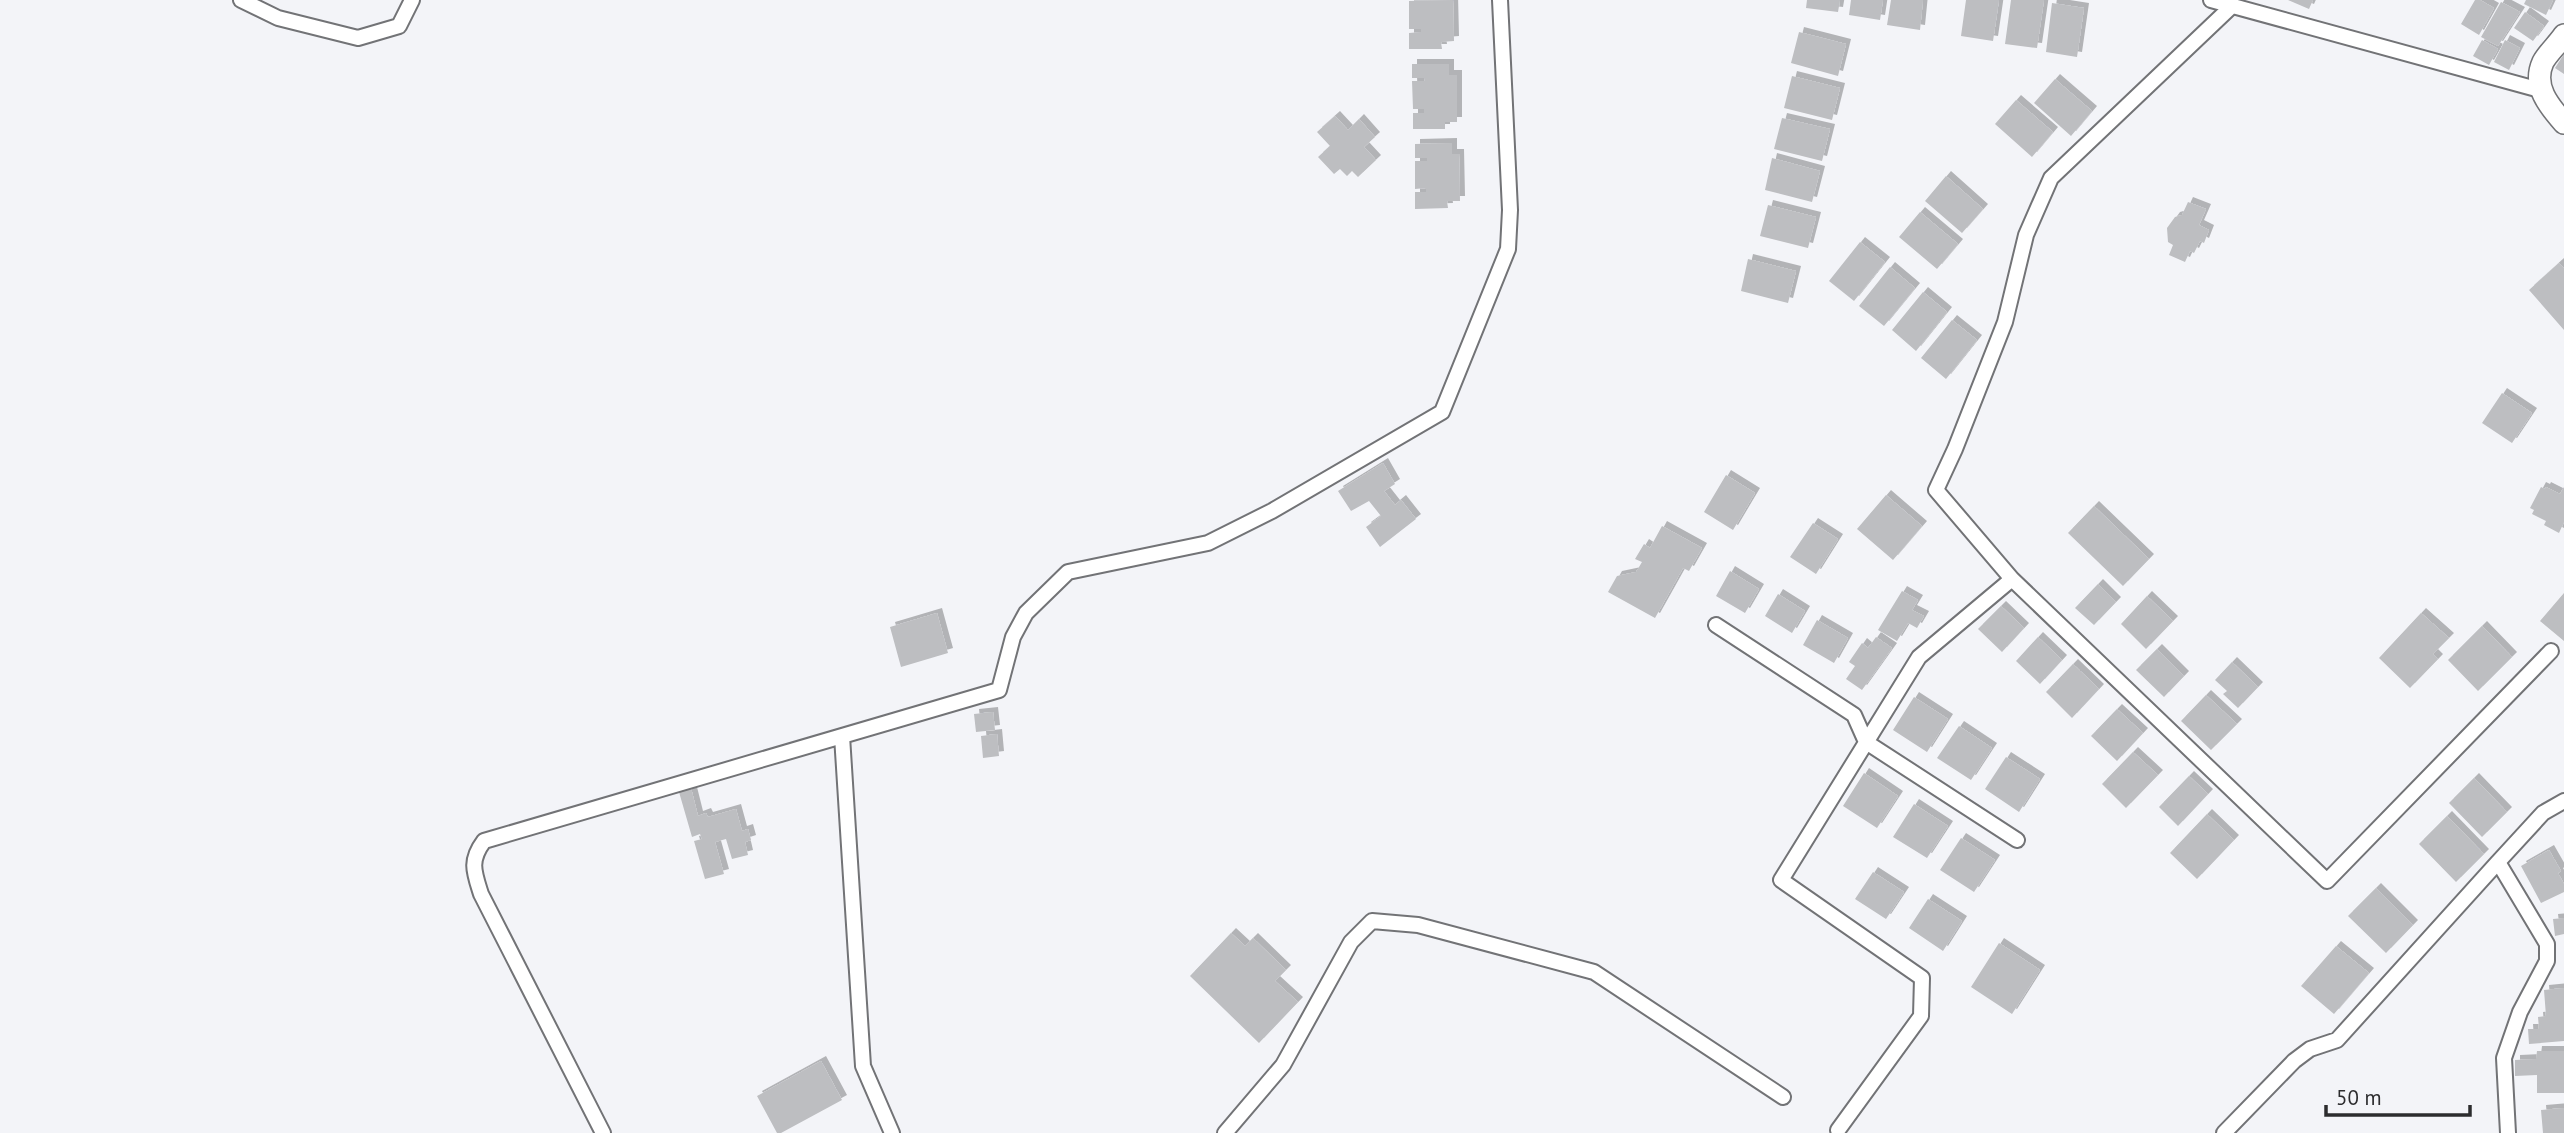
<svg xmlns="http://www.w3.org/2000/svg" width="2564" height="1133" viewBox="0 0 2564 1133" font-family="'PT Sans',sans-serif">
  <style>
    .building { fill: #bdbec1; filter: url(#shadow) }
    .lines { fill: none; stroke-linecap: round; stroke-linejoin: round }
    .street-casing { stroke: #727376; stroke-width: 18 }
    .secondary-casing { stroke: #727376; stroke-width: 24 }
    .street { stroke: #fff; stroke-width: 14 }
    .secondary { stroke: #fff; stroke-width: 21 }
  </style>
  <defs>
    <filter id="shadow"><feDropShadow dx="5" dy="-5" stdDeviation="0" flood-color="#0004"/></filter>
  </defs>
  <rect width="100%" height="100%" fill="#f3f4f8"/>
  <path class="building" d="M1453 0 1454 41 1441 42 1442 49H1409V33L1421 32V29H1409V1Z
    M1807 0H1840L1838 12 1806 8Z
    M1851 0H1883L1880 20 1849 15Z
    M1891 0H1923L1920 30 1887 25Z
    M1966 0H1999L1993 41 1961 36Z
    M2011 0H2044L2037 48 2005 44Z
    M2288 0H2313L2309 9Z
    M2475 0H2480L2494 8 2479 35 2461 24Z
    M2526 0H2553L2546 15 2524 4Z
    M2501 2 2520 12 2498 46 2481 37Z
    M2052 3 2084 8 2077 57 2046 52Z
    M2525 12 2544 26 2533 41 2514 28Z
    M1799 32 1846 44 1838 76 1791 63Z
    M2482 40 2498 49 2489 65 2473 56Z
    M2505 40 2520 48 2509 70 2494 62Z
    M2564 54V74L2555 68Z
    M1412 64H1449V75H1457V122H1445V129H1413V113H1424V109H1413L1412 81H1425L1424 78H1412Z
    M1792 76 1840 88 1832 120 1784 108Z
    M2055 79 2092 111 2071 136 2034 103Z
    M2016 100 2053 132 2032 157 1995 124Z
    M1335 116 1348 130 1359 119 1375 137 1364 147 1376 160 1358 177 1352 171 1347 176 1340 169 1334 174 1318 157 1330 146 1317 132Z
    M1782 118 1830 129 1822 161 1774 149Z
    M1452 143V154H1459L1460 201H1447L1448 208 1415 209V192H1426V188L1415 189V161H1427V158H1415V144Z
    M1772 158 1820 171 1812 202 1765 190Z
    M1946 176 1983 209 1962 233 1925 201Z
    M2188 202 2206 209 2199 225 2209 230 2204 243 2200 241 2194 253 2190 251 2185 262 2169 255 2173 245 2168 242 2167 228 2175 217 2182 215Z
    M1768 205 1816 217 1808 248 1760 236Z
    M1920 212 1958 244 1937 269 1899 237Z
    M1860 242 1885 262 1854 301 1829 281Z
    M1748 259 1796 271 1788 303 1741 291Z
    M2559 263 2564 268V330L2529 290Z
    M1890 267 1915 288 1884 326 1859 306Z
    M1923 292 1947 312 1916 351 1892 330Z
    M1952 320 1977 340 1946 379 1921 358Z
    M2502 393 2532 413 2512 443 2482 423Z
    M1383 463 1395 484 1384 491 1395 505 1401 500 1416 519 1380 547 1366 527 1381 516 1369 501 1351 511 1338 491Z
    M1726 475 1755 493 1733 530 1704 512Z
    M2541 487 2545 489 2546 487 2560 494 2564 487V522L2559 533 2544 525 2546 521 2532 514 2534 510 2530 508Z
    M1886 495 1922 526 1893 560 1857 529Z
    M2094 506 2149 559 2123 586 2068 533Z
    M1813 523 1838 539 1816 574 1790 557Z
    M1662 526 1702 548 1689 571 1683 568 1655 618 1608 592 1617 576 1636 572 1642 562 1635 559 1644 544 1650 548Z
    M1730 571 1759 589 1745 613 1716 596Z
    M2098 584 2116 602 2094 625 2075 608Z
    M1902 591 1918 600 1912 610 1924 616 1917 628 1908 623 1897 641 1878 630Z
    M2564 593V641L2540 621Z
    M1778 594 1805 611 1792 633 1765 616Z
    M2147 596 2173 621 2146 649 2121 624Z
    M2001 606 2024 628 2002 652 1978 629Z
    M937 613 948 653 901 667 890 627Z
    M2421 613 2449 638 2433 654 2438 659 2410 688 2379 658Z
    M1817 620 1848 638 1834 663 1803 645Z
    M2482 626 2512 657 2478 691 2448 660Z
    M1876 637 1892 648 1862 690 1846 679 1855 666 1849 662 1862 643 1868 648Z
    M2038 637 2062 660 2040 684 2016 661Z
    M2157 649 2184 676 2164 697 2136 670Z
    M2232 662 2258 687 2238 708 2223 694 2227 691 2215 680Z
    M2073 664 2099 689 2072 718 2046 692Z
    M2206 695 2237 724 2211 750 2181 721Z
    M1914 697 1948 719 1927 752 1893 730Z
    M2117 709 2143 733 2117 761 2091 736Z
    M993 712 995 730 976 732 974 714Z
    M1959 726 1992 748 1971 780 1937 758Z
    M997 734 999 756 983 758 981 736Z
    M2133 752 2158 775 2126 808 2102 784Z
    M2006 757 2040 779 2019 812 1985 789Z
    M1864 773 1898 796 1877 828 1843 806Z
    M2189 776 2208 794 2178 826 2159 807Z
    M2474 778 2507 812 2482 837 2449 803Z
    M691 788 698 816 706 813 708 817 736 809 742 831 748 829 751 840 745 842 748 855 732 859 726 839 715 842 724 874 705 879 694 841 702 839 700 834 692 837 679 792Z
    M1914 804 1948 826 1927 858 1893 837Z
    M2207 814 2234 840 2197 879 2170 853Z
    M2447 816 2484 854 2456 882 2419 844Z
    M1961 838 1995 860 1974 892 1940 870Z
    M2549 850 2561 871 2558 873 2564 884V892L2541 903 2521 866Z
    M1873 872 1904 892 1886 919 1855 899Z
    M2376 888 2413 925 2386 953 2348 916Z
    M1928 899 1962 921 1943 951 1909 928Z
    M2564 918V934L2555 936 2553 919Z
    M1231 933 1245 946 1253 938 1286 970 1275 981 1298 1002 1259 1043 1190 976Z
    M1999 943 2040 970 2012 1014 1971 987Z
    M2336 946 2369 973 2334 1014 2301 986Z
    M2564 988V1041L2529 1044 2528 1029H2539L2538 1017 2546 1016 2544 990Z
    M2537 1051H2564V1093H2537V1075L2515 1076V1060L2536 1059Z
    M821 1061 842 1100 781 1133H777L757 1096Z
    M2564 1108V1133H2543L2541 1110Z"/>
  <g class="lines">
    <g class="street-casing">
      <path id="street" d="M241 0 278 18 358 38 399 26 412 0
        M2211 0 2540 90
        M2012 579 2327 881 2551 651
        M1716 625 1854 715 1866 742 2017 840
        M842 736 863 1066 892 1133
        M2498 862 2543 813 2564 801
        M1838 1130 1921 1016 1922 978 1781 880 1919 657 2012 579 1936 490 1955 449 2005 322 2026 235 2051 178 2232 6
        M603 1133 481 894C474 872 469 861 484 841L999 690 1013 637 1026 613 1068 572 1208 543 1272 511 1442 412 1508 249 1510 210 1500 0
        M1225 1133 1283 1065 1351 942 1372 921 1418 925 1594 972 1783 1097
        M2224 1133 2294 1061 2310 1049 2337 1040 2498 862 2547 944V961L2520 1012 2504 1058 2508 1133"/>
    </g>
    <g class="secondary-casing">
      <path id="secondary" d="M2564 35C2558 44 2548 53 2543 62 2532 86 2549 106 2564 123"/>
    </g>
    <use href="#street" class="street"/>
    <use href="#secondary" class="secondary"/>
  </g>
  <path d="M2326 1105v10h144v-10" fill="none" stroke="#2c2c2e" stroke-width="3.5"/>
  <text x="2336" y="1105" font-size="21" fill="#2c2c2e" stroke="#f3f4f8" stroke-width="5" paint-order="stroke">50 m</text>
</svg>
